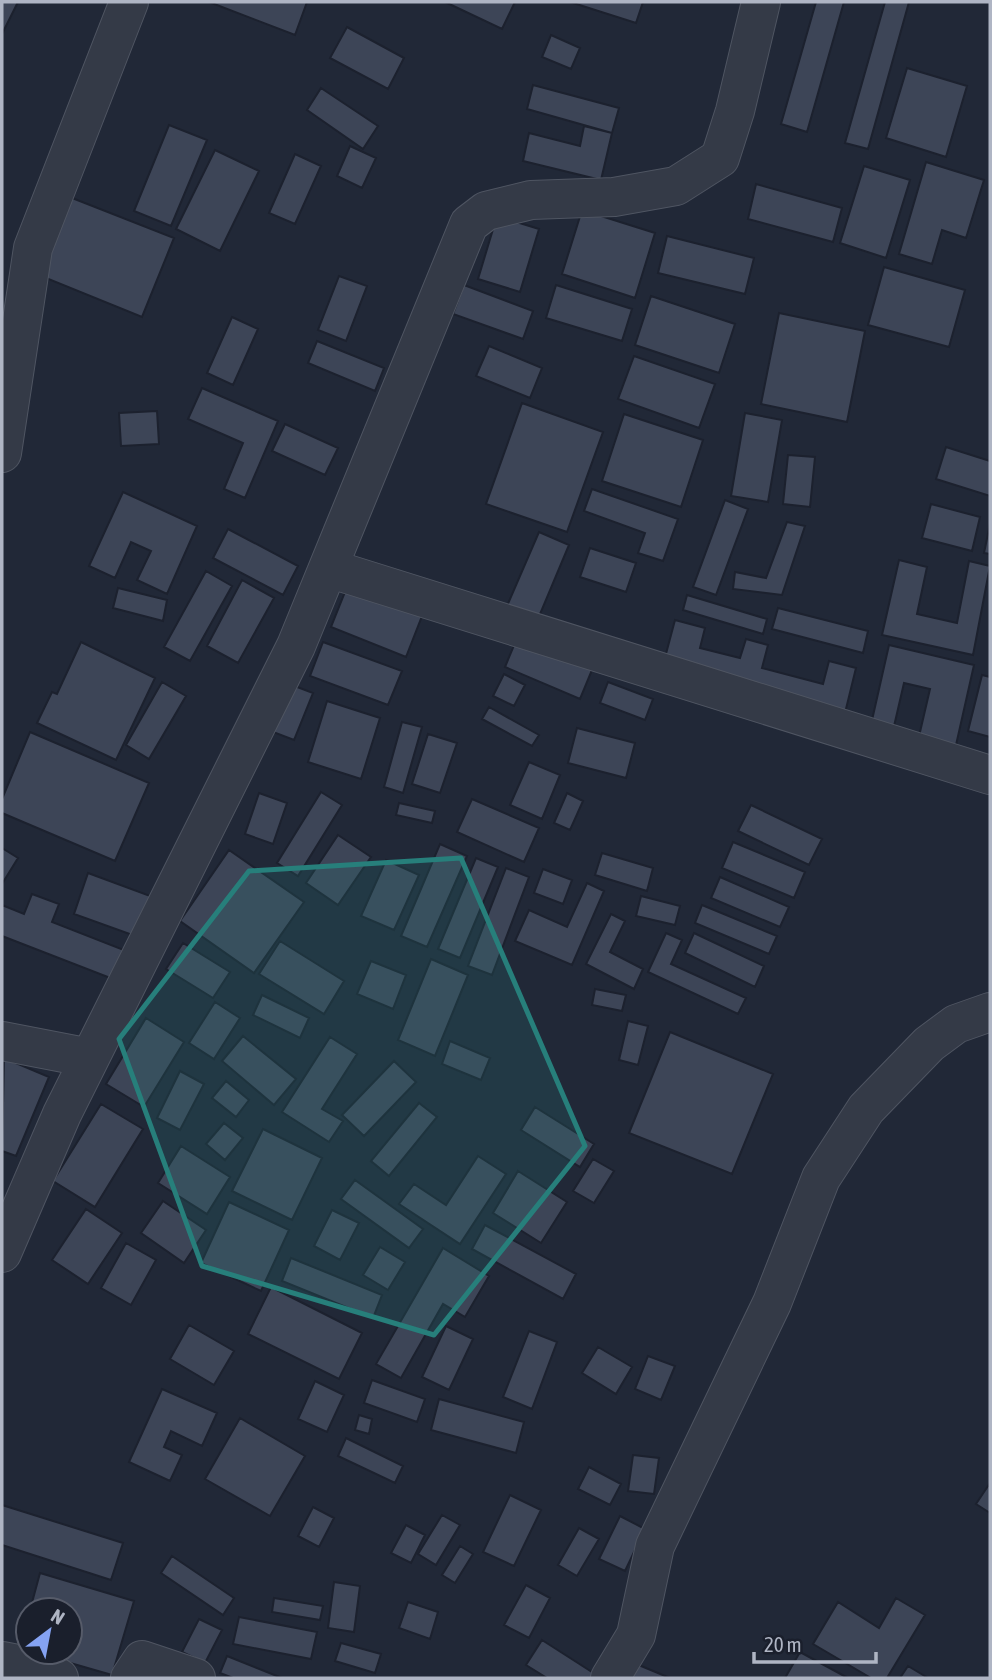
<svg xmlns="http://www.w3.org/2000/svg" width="992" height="1680" viewBox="0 0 992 1680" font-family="'Asap Condensed',sans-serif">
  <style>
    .building { fill: #3d4557; stroke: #1c212e; stroke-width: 2 }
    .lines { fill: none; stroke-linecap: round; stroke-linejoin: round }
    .minor-casing { stroke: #4f5562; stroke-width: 40 }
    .minor { stroke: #343a47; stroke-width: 38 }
    .marked { fill: #277f7b; fill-opacity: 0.2; stroke: #277f7b; stroke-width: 5; stroke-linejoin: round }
  </style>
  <rect width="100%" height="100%" fill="#212837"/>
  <path class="building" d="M2 2H18L2 34Z
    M209 2H307L295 35Z
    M445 2H515L502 29Z
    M570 2H643L636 23Z
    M816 2H844L807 132 781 124Z
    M885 2H909L868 149 845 143Z
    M347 27 404 58 388 89 330 58Z
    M551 35 580 48 571 69 542 57Z
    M907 68 967 86 946 157 886 138Z
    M533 85 619 108 612 133 527 109Z
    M321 88 378 126 363 149 307 110Z
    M169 125 207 140 171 226 134 211Z
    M584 126 612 133 601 180 523 161 529 133 580 146Z
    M350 146 376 158 362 188 337 176Z
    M215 150 259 171 220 251 176 229Z
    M295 154 321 166 295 224 269 213Z
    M926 162 984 180 966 238 942 230 932 264 899 254Z
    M864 166 910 180 886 258 840 243Z
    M756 184 842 208 833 242 748 219Z
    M67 196 174 238 142 317 36 274Z
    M582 210 655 233 635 298 562 274Z
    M497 216 539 229 520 292 478 279Z
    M667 236 754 258 745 294 658 273Z
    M884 267 965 290 949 347 868 325Z
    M339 276 367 286 346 341 318 330Z
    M464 285 533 311 523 339 453 314Z
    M556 285 632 309 622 341 546 318Z
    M651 296 735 324 719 373 635 345Z
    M779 313 865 331 847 422 761 404Z
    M232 317 258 329 233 385 207 373Z
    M317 341 384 368 375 391 308 363Z
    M489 346 542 368 530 398 476 376Z
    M634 356 715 384 699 428 618 399Z
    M202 388 278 421 245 498 224 489 243 443 188 419Z
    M522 403 603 432 567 532 486 504Z
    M157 411 159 444 121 446 119 413Z
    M745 413 782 420 768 502 731 496Z
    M624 414 703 440 681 507 602 481Z
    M285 424 338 448 325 475 272 451Z
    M946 447 990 461V496L936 479Z
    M788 455 815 457 810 507 783 504Z
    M592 489 678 519 663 561 638 553 645 533 584 511Z
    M123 492 197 526 167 594 137 580 151 551 131 542 115 578 89 566Z
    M725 500 748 509 716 595 693 587Z
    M931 504 980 517 972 551 922 538Z
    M787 522 805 526 782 595 733 589 735 572 766 578Z
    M990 524V554L984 553Z
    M228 529 298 566 283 595 213 558Z
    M539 532 569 545 538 619 507 606Z
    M590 548 636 563 626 592 580 577Z
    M899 560 927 567 917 614 957 623 969 561 990 566 973 655 882 635Z
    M206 571 232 586 190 661 164 647Z
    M242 580 274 598 238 663 207 646Z
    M347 587 422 616 406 657 331 627Z
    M118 588 167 600 163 621 113 608Z
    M687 595 767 619 763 634 683 610Z
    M778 608 868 631 863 653 772 629Z
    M675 620 705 628 700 648 740 658 746 639 768 645 762 668 823 684 829 661 856 668 845 713 663 665Z
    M517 638 592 670 580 699 505 667Z
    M81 642 155 678 116 760 37 723 52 692 57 694Z
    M323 642 402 671 388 705 310 676Z
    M889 645 974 665 954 754 917 745 930 689 904 683 892 735 870 729Z
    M504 674 525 685 514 706 493 696Z
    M982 675 990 677V737L968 731Z
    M162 682 186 696 149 759 126 745Z
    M608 682 653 699 645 720 600 703Z
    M292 685 313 693 294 740 273 732Z
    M327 701 380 718 361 779 308 762Z
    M489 707 539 735 532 746 482 719Z
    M402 722 422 727 403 793 384 787Z
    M577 728 635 743 626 778 568 763Z
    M30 732 149 783 115 861 2 813V799Z
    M428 734 457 743 440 793 412 784Z
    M529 762 560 775 542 819 510 805Z
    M321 792 342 805 298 876 277 863Z
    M259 793 287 803 273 844 245 834Z
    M567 793 583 801 570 830 554 823Z
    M472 799 539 828 524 862 457 832Z
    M399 803 435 811 432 823 396 815Z
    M751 805 822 839 809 865 738 831Z
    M338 835 371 857 338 905 306 883Z
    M733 842 805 872 794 898 722 868Z
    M440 844 467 856 427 947 401 936Z
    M2 848 18 858 2 884Z
    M229 850 304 902 254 973 180 921Z
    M602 853 653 868 647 891 595 875Z
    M476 858 498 867 460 958 438 949Z
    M386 860 419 875 394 930 361 916Z
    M506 868 529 877 492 975 468 966Z
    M543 869 572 880 563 904 534 893Z
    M88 873 153 897 138 937 74 914Z
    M720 877 789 907 780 927 711 898Z
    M587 883 604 891 572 965 515 941 529 910 567 927Z
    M32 894 59 904 52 922 129 952 118 981 2 936V905L24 914Z
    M641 896 680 906 675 925 636 916Z
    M702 905 777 936 769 954 695 923Z
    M611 914 625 921 610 952 643 969 634 989 586 964Z
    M666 933 682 940 671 964 746 998 738 1014 648 972Z
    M694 933 764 966 755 987 685 953Z
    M280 941 344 981 324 1014 259 974Z
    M183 943 230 972 213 998 166 969Z
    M431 959 468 975 435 1056 398 1040Z
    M371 961 406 975 393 1009 357 994Z
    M595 989 626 995 622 1011 592 1005Z
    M262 995 309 1018 300 1038 253 1015Z
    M215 1002 240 1018 214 1059 189 1043Z
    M146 1018 184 1042 144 1107 106 1084Z
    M628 1021 648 1026 638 1065 619 1060Z
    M670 1032 773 1074 732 1174 629 1133Z
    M243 1036 296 1079 274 1105 222 1061Z
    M330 1037 357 1054 322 1109 343 1121 329 1142 282 1112Z
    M450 1041 490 1058 481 1080 442 1064Z
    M4 1058 49 1077 16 1156 2 1151Z
    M394 1061 416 1082 364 1136 342 1115Z
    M180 1071 204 1084 180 1130 157 1118Z
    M226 1081 249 1100 236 1117 212 1098Z
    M419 1103 437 1117 389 1176 371 1161Z
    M101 1104 143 1129 95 1207 53 1181Z
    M535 1107 594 1144 580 1167 521 1130Z
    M224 1123 243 1138 225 1160 206 1144Z
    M263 1129 322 1158 292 1220 232 1191Z
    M181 1146 230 1177 207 1214 158 1183Z
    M478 1156 506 1174 460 1244 399 1204 414 1184 446 1205Z
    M593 1159 614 1171 594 1203 573 1191Z
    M518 1171 567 1202 541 1243 493 1213Z
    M355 1180 423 1229 409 1248 341 1199Z
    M163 1201 206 1230 184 1263 141 1233Z
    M229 1202 289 1230 261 1291 201 1263Z
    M86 1209 122 1233 88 1284 52 1260Z
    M332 1210 359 1223 340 1260 314 1246Z
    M485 1225 576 1274 563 1299 472 1249Z
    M126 1243 156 1260 131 1305 101 1288Z
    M380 1247 405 1262 388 1290 363 1275Z
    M443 1248 489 1276 465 1317 443 1304 401 1378 376 1364Z
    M291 1258 382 1295 373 1318 282 1281Z
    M271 1287 362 1333 339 1379 248 1334Z
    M189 1325 234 1351 214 1385 170 1359Z
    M446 1326 473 1339 449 1390 422 1377Z
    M529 1331 557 1342 532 1409 503 1397Z
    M598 1347 632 1367 616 1394 582 1373Z
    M648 1356 675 1366 661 1400 635 1389Z
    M372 1380 425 1399 417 1422 364 1403Z
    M315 1381 344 1395 327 1432 298 1419Z
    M162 1389 217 1413 202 1446 171 1431 164 1447 182 1455 170 1481 129 1462Z
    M439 1399 524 1422 516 1453 431 1430Z
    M359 1415 372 1419 369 1434 355 1430Z
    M240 1418 305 1456 270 1516 205 1479Z
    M346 1438 403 1466 395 1483 338 1456Z
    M633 1455 659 1458 654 1494 628 1491Z
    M589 1467 621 1484 610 1505 578 1489Z
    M990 1483V1513L976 1504Z
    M510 1495 541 1510 514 1566 483 1552Z
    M2 1505 123 1543 111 1580 2 1545Z
    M313 1507 334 1518 319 1547 298 1536Z
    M442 1515 460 1525 436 1565 418 1554Z
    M620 1516 645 1529 625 1571 599 1559Z
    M406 1525 425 1535 411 1563 391 1553Z
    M579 1528 599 1539 577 1576 558 1565Z
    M460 1546 473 1554 455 1583 442 1575Z
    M172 1556 234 1598 223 1615 161 1573Z
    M40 1573 134 1601 112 1675 32 1652H70V1610H30Z
    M334 1582 360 1586 354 1632 328 1628Z
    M526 1585 550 1598 529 1638 504 1625Z
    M274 1598 323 1606 320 1620 272 1612Z
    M896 1598 925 1615 887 1678H871L813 1644 838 1602 879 1628Z
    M408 1602 438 1612 430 1639 399 1628Z
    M28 1617V1651L19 1648Z
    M239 1617 317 1632 311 1659 233 1644Z
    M199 1619 222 1630 205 1663 182 1652Z
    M542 1640 595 1674 592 1678H547L526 1665Z
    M341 1643 381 1654 375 1673 335 1661Z
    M800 1652 848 1678H785Z
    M227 1656 282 1678H233L220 1673Z
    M629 1661 670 1678H622Z
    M908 1666 928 1678H900Z"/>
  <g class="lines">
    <g class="minor-casing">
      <path id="minor" d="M2 453 33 248 129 2
        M328 568 990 775
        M2 1041 90 1058
        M2 1253 62 1114 296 646 469 224 486 211 531 200 614 197 676 186 720 158 735 111 761 2
        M2 1661 43 1669 59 1678
        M130 1678 142 1660 196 1678
        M610 1678 636 1635 655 1546 772 1303 821 1178 866 1109 929 1044 956 1024 990 1012"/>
    </g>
    <use href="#minor" class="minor"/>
  </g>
  <path class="marked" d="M461 858 585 1146 434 1335 202 1266 119 1039 249 871Z"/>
  <rect width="992" height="1680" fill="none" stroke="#afb5c4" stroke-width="7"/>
  <g transform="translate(49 1631) rotate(32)"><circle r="33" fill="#1a1f2c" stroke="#565b69" stroke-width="2"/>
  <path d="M0-5L12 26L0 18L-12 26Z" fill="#85a3f3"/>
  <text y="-10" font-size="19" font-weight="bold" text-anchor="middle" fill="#afb5c4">N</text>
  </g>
  <path d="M754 1652v10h122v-10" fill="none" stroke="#afb5c4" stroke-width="3.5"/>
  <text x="764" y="1652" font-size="21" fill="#afb5c4" stroke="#1a1f2c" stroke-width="5" paint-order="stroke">20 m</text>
</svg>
